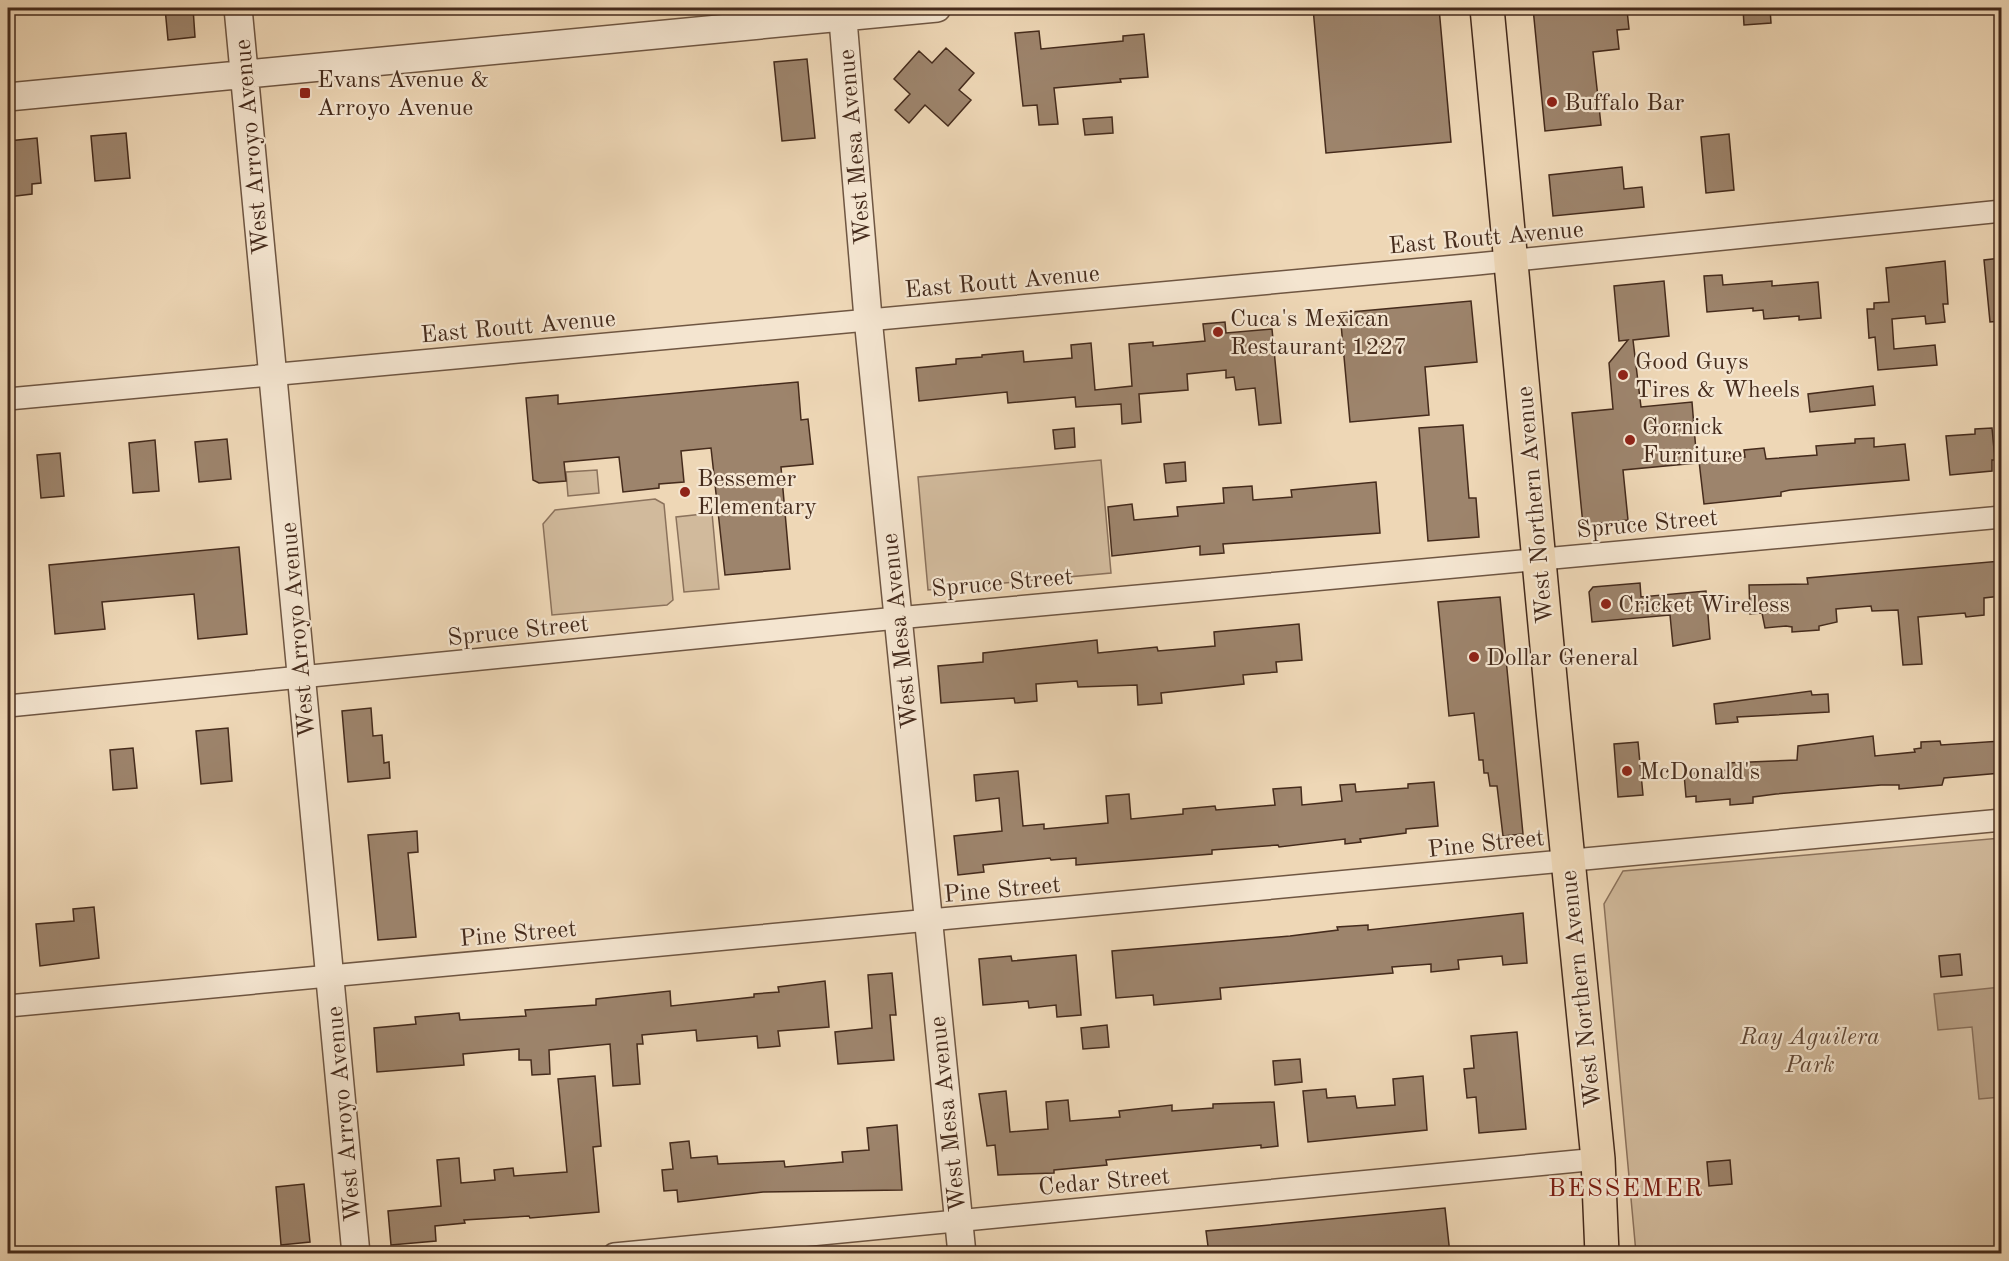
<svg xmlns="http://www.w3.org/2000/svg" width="2009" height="1261" viewBox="0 0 2009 1261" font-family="'Old Standard TT',serif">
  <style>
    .green { fill: #d1ba9c; stroke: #8b725c; stroke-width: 1.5 }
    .water { fill: #b59d82; stroke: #886f59; stroke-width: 1.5 }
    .building { fill: #9d846c; stroke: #452b1c; stroke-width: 1.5 }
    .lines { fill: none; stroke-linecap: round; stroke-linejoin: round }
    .minor-casing { stroke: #6f5642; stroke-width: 24 }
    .tertiary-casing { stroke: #6f5642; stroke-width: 30 }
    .primary-casing { stroke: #452b1c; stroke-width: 36 }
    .minor { stroke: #f4e5d0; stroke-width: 21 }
    .tertiary { stroke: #f4e5d0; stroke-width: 27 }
    .primary { stroke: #eed7b6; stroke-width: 33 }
    .poi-dot { fill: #8f2418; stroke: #f4e5d0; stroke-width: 2 }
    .labels { text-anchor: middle; stroke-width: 4.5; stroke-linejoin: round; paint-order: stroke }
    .poi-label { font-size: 24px; fill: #452b1c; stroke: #f4e5d0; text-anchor: start }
    .street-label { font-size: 24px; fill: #452b1c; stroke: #f4e5d0 }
    .park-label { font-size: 24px; font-style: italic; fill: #614836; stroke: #f4e5d0 }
    .neighbourhood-label { font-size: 26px; letter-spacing: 1.5px; fill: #7a1f14; stroke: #f4e5d0 }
  </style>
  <rect width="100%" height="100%" fill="#eed7b6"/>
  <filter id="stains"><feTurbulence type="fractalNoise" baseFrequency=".00333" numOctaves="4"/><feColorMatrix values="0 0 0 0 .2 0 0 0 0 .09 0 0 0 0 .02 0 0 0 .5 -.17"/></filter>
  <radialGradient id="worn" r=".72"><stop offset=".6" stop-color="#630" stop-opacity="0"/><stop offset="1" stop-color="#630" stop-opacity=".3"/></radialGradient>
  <path class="green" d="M1101 460 1111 573 928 590 918 477Z
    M597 470 599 493 568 496 566 472Z
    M655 499 664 504 673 600 667 605 552 615 543 524 555 510Z
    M712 513 719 589 684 592 676 517Z
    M2001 838V1253H1636L1604 904 1623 871Z"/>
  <path class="water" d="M2001 987V1097L1979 1099 1972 1027 1938 1030 1934 994Z"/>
  <path class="building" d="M165 8H193L195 37 168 40Z
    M1313 8H1439L1451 142 1326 153Z
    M1533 8H1598V12L1627 10 1629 29 1617 30 1619 49 1593 52 1601 125 1545 131Z
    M1743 8H1770L1771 23 1744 25Z
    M1039 31 1041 49 1123 41V36L1144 34 1148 77 1120 79 1121 82 1054 88 1058 124 1039 125 1037 105 1023 106 1015 33Z
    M946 48 974 73 959 90 971 100 948 126 925 105 909 123 895 110 910 94 894 79 919 51 932 63Z
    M807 59 815 138 782 141 774 62Z
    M1112 117 1113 133 1085 135 1083 119Z
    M126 133 130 178 95 181 91 136Z
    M1729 134 1734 190 1706 193 1701 137Z
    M37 138 41 183 32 184V194L8 197V141Z
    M1622 167 1624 189 1642 187 1644 207 1553 216 1549 175Z
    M2001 258V321L1990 322 1984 260Z
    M1945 261 1948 304H1943L1945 322 1926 324 1925 316 1892 319 1894 349 1935 345 1937 365 1878 370 1875 337 1869 338 1867 309H1874V303L1889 302 1886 268Z
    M1722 275 1723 285 1772 281V286L1818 282 1821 318 1799 320V316L1764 319 1763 310 1753 311V308L1707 312 1704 276Z
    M1664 281 1669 336 1633 340 1641 407 1692 402 1697 463 1623 470 1628 520 1583 525 1572 413 1613 409 1609 363 1628 340 1619 341 1614 286Z
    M1471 301 1477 362 1425 367 1429 415 1350 422 1340 313Z
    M1225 322 1226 333 1272 329 1281 423 1259 425 1255 388 1236 390 1234 377 1226 378V370L1187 374 1188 390 1139 394 1141 422 1122 424 1121 404 1076 407 1075 397 1008 403 1007 392 919 401 916 368 956 364V359L982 357V355L1023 351 1024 362 1072 358 1071 345 1091 343 1095 390 1132 386 1129 344 1153 342V346L1205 341 1203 324Z
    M798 382 801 420 808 419 813 464 781 467 790 569 725 575 711 448 681 451 684 482 659 484V488L623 492 619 457 564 462 566 481 539 483 533 480 526 398 558 395V404Z
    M1873 386 1875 405 1810 412 1808 394Z
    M1463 425 1469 498H1476L1479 537 1428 541 1419 428Z
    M1074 428 1075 447 1055 449 1053 430Z
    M1992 428 1995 460H1992V471L1950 475 1946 436 1975 434V429Z
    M1874 438V447L1905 444 1909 480 1790 490 1781 492V496L1704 504 1699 461 1745 457 1744 450 1764 448 1766 459 1817 455 1816 446 1855 443V439Z
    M227 439 231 479 199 482 195 442Z
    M155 440 159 491 133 493 129 443Z
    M60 453 64 496 41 498 37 455Z
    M1185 462 1186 481 1166 483 1164 464Z
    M1376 482 1380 533 1223 544 1224 553 1200 555V546L1112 556 1108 507 1132 504 1134 520 1178 516 1177 507 1224 503 1223 488 1252 486 1253 500 1292 497 1291 490Z
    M239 547 247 634 198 639 194 594 102 602 105 629 55 634 49 565Z
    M2001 561V596L1984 598V615L1966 617 1965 613 1918 617 1922 664 1903 665 1898 610 1872 611 1871 606 1836 609 1837 622 1819 626V630L1792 632V627L1786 626 1765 628 1762 613 1750 614 1749 585 1808 584 1807 578Z
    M1640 583 1641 597 1706 591 1710 639 1673 646 1670 615 1592 622 1589 592 1593 587Z
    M1500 597 1523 834 1503 836 1497 786H1490L1488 773H1484L1483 760H1479L1474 713 1449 716 1438 602Z
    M1299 624 1302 660 1276 662 1277 672 1243 675 1244 684 1161 693 1162 703 1138 705 1137 685 1078 687 1077 681 1036 684 1037 701 1015 703 1014 698 941 703 938 666 983 662V653L1097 640 1098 653 1157 647 1158 651 1215 646 1214 632Z
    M1811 691 1812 695 1828 694 1829 712 1737 717 1738 722 1716 724 1714 704Z
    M371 708 373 736 382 735 384 763 389 762 390 778 348 782 342 711Z
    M228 728 232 781 201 784 196 731Z
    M1873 736 1875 756 1915 752 1914 749 1921 748V742L1940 741 1941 745 2001 741V773L1944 778 1942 785 1899 789V785H1881L1776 794 1753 797V803L1730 805V799L1696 802V796L1686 797 1684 774 1727 770V763L1797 760 1798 746Z
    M1638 742 1643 795 1618 797 1614 744Z
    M133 748 137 788 113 790 110 750Z
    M1018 771 1023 826 1044 824V829L1108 823 1106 796 1129 794 1131 819 1183 814V809L1215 806 1216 810 1275 805 1273 789 1301 787 1302 805 1342 801 1340 785 1355 784 1356 792 1408 788V784L1434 782 1438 826 1406 829V833L1360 839 1361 842 1345 844V839L1279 847 1278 845 1212 850V854L1076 865V858L1051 860 1050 858 983 865 984 872 958 875 954 836 1002 831 999 798 976 801 974 775Z
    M417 831 418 852 408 853 416 937 378 940 368 835Z
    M94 907 99 958 40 966 36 924 74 921 73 909Z
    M1523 913 1527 963 1503 965 1502 956 1458 960 1459 969 1431 972V964L1392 967 1393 973 1220 988 1221 999 1154 1005 1153 995 1116 998 1112 951 1290 936 1338 930 1337 927 1368 925V930Z
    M1960 954 1962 975 1941 977 1939 956Z
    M1076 955 1081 1015 1057 1017 1056 1005 1029 1008 1028 1001 983 1005 979 959 1011 956 1012 961Z
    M892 973 896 1015H890L894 1060 838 1064 835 1032 872 1028 868 975Z
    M825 981 829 1027 778 1031 780 1046 758 1048 757 1036 697 1041 696 1030 642 1035 643 1044H637L640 1084 613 1086 610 1044 549 1050 550 1074 532 1075 531 1060H519V1049L463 1054 464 1065 377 1072 374 1028 416 1024 415 1017 459 1013 460 1020 526 1016 525 1010 596 1005V999L670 991 671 1006 754 997V994L779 992 778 987Z
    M1107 1025 1109 1047 1083 1049 1081 1028Z
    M1517 1032 1526 1129 1479 1133 1476 1097 1467 1098 1464 1069 1474 1068 1471 1036Z
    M1300 1059 1302 1082 1275 1085 1273 1061Z
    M595 1076 601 1146 593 1147 599 1212 530 1218 529 1216 464 1220 465 1223 435 1226 436 1241 391 1245 388 1211 441 1206 437 1160 459 1158 461 1183 495 1180 494 1170 513 1168 514 1176 567 1172 558 1079Z
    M1423 1076 1427 1130 1308 1142 1303 1091 1326 1089 1327 1098 1355 1096 1357 1108 1395 1105 1393 1079Z
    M1006 1091 1010 1132 1048 1129 1046 1102 1068 1100 1070 1121 1120 1117 1119 1111 1172 1105V1111L1213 1108V1104L1274 1102 1278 1146 1261 1148V1145L1208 1150 1106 1160 1107 1165 1054 1170V1173L998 1175 995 1145 987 1146 979 1094Z
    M897 1125 902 1190 763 1192 678 1202 677 1190 664 1191 662 1170 673 1169 670 1143 689 1141 691 1158 717 1156 718 1164 784 1161 785 1167 843 1162 842 1152 869 1150 867 1128Z
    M1730 1160 1732 1184 1709 1186 1707 1162Z
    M304 1184 310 1242 281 1245 276 1187Z
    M1445 1208 1450 1254H1209L1206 1231Z"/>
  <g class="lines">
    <g class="minor-casing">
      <path id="minor" d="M8 399 1477 264 2002 211
        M8 706 897 618 2002 517
        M8 1006 2002 820
        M614 1254 1598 1159"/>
    </g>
    <g class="tertiary-casing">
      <path id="tertiary" d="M238 8 356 1254
        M842 8 868 318 962 1254
        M8 97 937 8"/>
    </g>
    <g class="primary-casing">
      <path id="primary" d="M1487 8 1553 710 1598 1159 1602 1254"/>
    </g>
    <use href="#minor" class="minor"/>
    <use href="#tertiary" class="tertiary"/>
    <use href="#primary" class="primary"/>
  </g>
  <g class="poi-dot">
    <rect x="299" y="87" width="12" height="12" rx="3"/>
    <circle cx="1552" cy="102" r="6"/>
    <circle cx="1218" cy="332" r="6"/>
    <circle cx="1623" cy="375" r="6"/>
    <circle cx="1630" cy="440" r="6"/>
    <circle cx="685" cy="492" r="6"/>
    <circle cx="1606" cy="604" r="6"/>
    <circle cx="1474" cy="657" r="6"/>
    <circle cx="1627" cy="771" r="6"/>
  </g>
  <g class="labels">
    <g class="poi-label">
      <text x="317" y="87">Evans Avenue &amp;<tspan x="317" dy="28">Arroyo Avenue</tspan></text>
      <text x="1564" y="110">Buffalo Bar</text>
      <text x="1230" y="326">Cuca's Mexican<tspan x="1230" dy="28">Restaurant 1227</tspan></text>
      <text x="1635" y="369">Good Guys<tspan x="1635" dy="28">Tires &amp; Wheels</tspan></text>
      <text x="1642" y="434">Gornick<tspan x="1642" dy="28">Furniture</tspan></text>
      <text x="697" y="486">Bessemer<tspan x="697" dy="28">Elementary</tspan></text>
      <text x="1618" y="612">Cricket Wireless</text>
      <text x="1486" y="665">Dollar General</text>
      <text x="1639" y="779">McDonald's</text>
    </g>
    <g class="street-label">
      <text transform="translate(251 147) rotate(-95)" y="8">West Arroyo Avenue</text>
      <text transform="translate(854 147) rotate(-95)" y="8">West Mesa Avenue</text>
      <text transform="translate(1486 237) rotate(-5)" y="8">East Routt Avenue</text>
      <text transform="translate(1002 281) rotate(-5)" y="8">East Routt Avenue</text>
      <text transform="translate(518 326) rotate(-5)" y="8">East Routt Avenue</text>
      <text transform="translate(1534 505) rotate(-95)" y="8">West Northern Avenue</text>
      <text transform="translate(1647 523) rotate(-5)" y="8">Spruce Street</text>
      <text transform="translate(1002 582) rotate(-5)" y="8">Spruce Street</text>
      <text transform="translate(297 630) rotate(-95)" y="8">West Arroyo Avenue</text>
      <text transform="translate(518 630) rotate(-6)" y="8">Spruce Street</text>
      <text transform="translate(899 631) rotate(-96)" y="8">West Mesa Avenue</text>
      <text transform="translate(1486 843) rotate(-6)" y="8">Pine Street</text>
      <text transform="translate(1002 889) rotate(-5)" y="8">Pine Street</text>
      <text transform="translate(518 933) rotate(-5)" y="8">Pine Street</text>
      <text transform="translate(1580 989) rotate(-96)" y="8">West Northern Avenue</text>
      <text transform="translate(343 1114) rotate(-95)" y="8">West Arroyo Avenue</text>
      <text transform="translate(947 1114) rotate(-96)" y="8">West Mesa Avenue</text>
      <text transform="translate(1104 1181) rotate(-5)" y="8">Cedar Street</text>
    </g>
    <g class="park-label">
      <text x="1810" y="1044">Ray Aguilera<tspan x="1810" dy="28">Park</tspan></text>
    </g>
    <g class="neighbourhood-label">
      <text x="1626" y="1196">BESSEMER</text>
    </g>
  </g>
  <rect width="2009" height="1261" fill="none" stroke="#eed7b6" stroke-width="30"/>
  <rect x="9" y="9" width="1991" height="1243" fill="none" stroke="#452b1c" stroke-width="3"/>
  <rect x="15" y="15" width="1979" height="1231" fill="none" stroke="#452b1c" stroke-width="1.5"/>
  <rect width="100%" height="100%" filter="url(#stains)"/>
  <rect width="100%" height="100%" fill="url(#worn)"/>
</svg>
